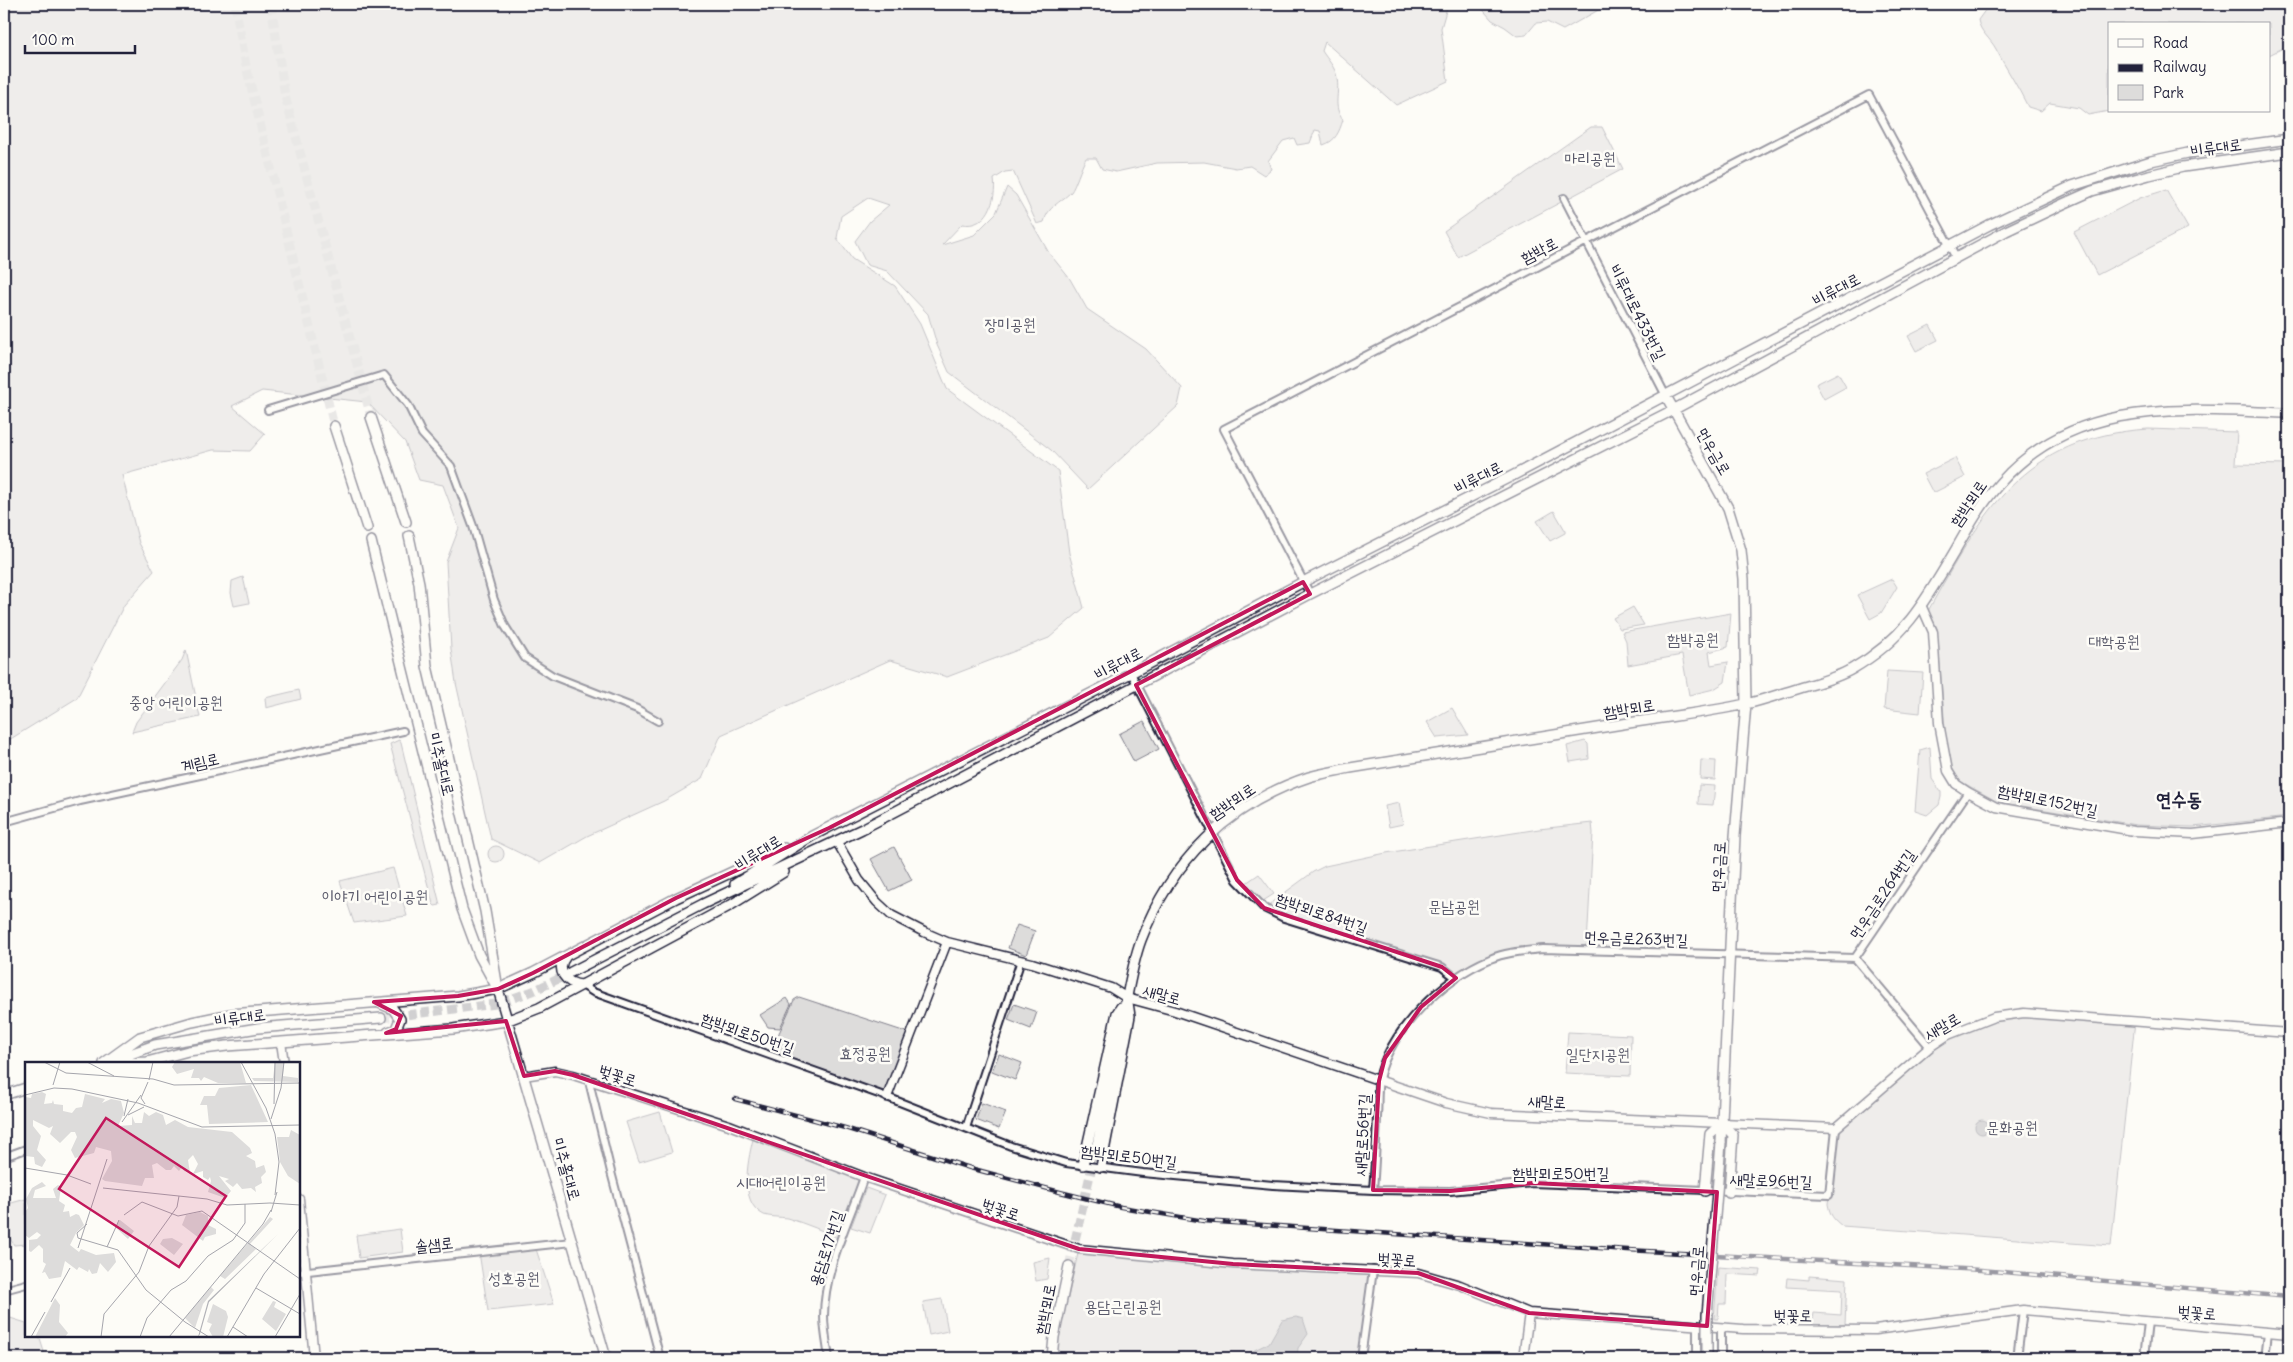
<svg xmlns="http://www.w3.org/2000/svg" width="2293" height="1362" viewBox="0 0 2293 1362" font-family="Delius,'Poor Story',sans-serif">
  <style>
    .green { fill: #dddcdb; stroke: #807f8b }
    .water { fill: #b2b2b7; stroke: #787885 }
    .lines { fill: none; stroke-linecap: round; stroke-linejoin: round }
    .secondary-tunnel { stroke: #d1d0d1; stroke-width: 9; stroke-dasharray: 9 4.5; stroke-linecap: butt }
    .minor-casing { stroke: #22223b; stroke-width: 10 }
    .tertiary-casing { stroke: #22223b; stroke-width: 11 }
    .secondary-casing { stroke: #22223b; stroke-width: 12 }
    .minor { stroke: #fdfcf7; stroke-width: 6 }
    .tertiary { stroke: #fdfcf7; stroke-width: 8 }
    .secondary { stroke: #fdfcf7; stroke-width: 9 }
    .rail-casing { stroke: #22223b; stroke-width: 4.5 }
    .rail { stroke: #fdfcf7; stroke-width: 2.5; stroke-dasharray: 8; stroke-linecap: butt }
    .secondary-bridge-casing { stroke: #22223b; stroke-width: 12; stroke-linecap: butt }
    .secondary-bridge { stroke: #fdfcf7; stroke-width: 9 }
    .marked { fill: none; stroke: #c2185b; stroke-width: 4; stroke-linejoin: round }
    .labels { text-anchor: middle; stroke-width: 5; stroke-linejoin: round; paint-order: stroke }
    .street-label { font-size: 16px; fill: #22223b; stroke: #fdfcf7 }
    .park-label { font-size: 16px; fill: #5a5a6b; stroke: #fdfcf7 }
    .quarter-label { font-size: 19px; font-weight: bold; fill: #22223b; stroke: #fdfcf7 }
    .inset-road { fill: none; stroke: #a5a5ac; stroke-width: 1 }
    .view { fill: #c2185b; fill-opacity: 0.15; stroke: #c2185b; stroke-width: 2.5 }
    .inset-edge { fill: none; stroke: #22223b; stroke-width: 2.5 }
  </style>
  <rect width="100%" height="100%" fill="#fdfcf7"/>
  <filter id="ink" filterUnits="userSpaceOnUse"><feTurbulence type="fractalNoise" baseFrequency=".02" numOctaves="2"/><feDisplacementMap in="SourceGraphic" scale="10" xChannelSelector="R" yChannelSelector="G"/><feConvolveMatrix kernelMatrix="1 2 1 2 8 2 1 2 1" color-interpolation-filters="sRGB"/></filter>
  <g filter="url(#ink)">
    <path class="green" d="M4 4H1448L1441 28 1448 81 1396 105 1325 42 1322 51C1327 59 1336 68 1337 78 1340 94 1332 106 1343 120 1339 132 1336 141 1323 145L1320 131 1315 130 1310 143 1297 145 1294 138 1283 141 1268 161 1271 169 1264 175 1250 166 1236 168 1204 162 1157 163 1116 172 1102 169 1096 158H1086C1081 167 1075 187 1071 192 1060 203 1048 206 1044 222L1037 224 1013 171 1005 172 994 179C997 200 987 229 962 224L942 245 974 235 996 213 1007 187 1016 195 1049 253 1070 279 1087 309 1146 349 1182 388 1178 406 1088 489 1051 450 949 372 937 345 928 314 887 271 867 265 855 241 870 221 889 205 868 198 841 216 837 238 852 259 895 286 920 324 947 389 1058 471 1069 553 1084 608 1049 638 947 677 890 660 721 735 702 779 664 801 587 836 540 863 491 839 456 683 451 649 446 562 459 528 443 485 419 480 405 442 367 402 262 391 232 406 265 434 250 451 213 450 122 475 139 543 154 571 124 605 77 698 4 743Z
      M1478 4H1609L1563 30 1547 22 1536 23 1526 35 1517 36 1505 27 1492 20Z
      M1985 4H2289V45L2269 55V24H2109V111L2088 115 2079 108 2050 103 2041 111 2028 107C2018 86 2006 69 1996 49 1990 38 1980 32 1978 20L1986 9Z
      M1591 127H1602L1623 169 1458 257 1444 231Z
      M2166 190 2188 228 2097 275 2074 232 2140 198Z
      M1930 325 1938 340 1916 351 1908 336Z
      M1838 373 1846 387 1824 399 1816 384Z
      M2148 429 2237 432 2235 464 2289 465V817L2193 827 2136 825 1998 802 1960 781 1952 768 1946 742 1937 628 1928 611C1983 512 2023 437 2148 429Z
      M1955 458 1965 477 1933 493 1923 474Z
      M1554 511 1565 530V533L1550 541 1537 521Z
      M243 577 249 603 234 606 231 593 232 581Z
      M1892 579 1897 587 1881 613 1870 619 1857 595Z
      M1633 607 1644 625 1620 629 1613 618Z
      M1731 613 1728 647 1709 652 1711 665 1728 662 1725 682 1714 689 1689 695 1682 655 1628 665 1626 641 1622 632Z
      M186 650 200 717 132 732 136 722 182 660Z
      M1887 671 1923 673 1920 713 1884 709Z
      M299 690 301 699 266 708 265 698Z
      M1452 708 1468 735 1437 738 1427 722Z
      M1144 721 1159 749 1134 762 1119 734Z
      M399 740 401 743 440 905 435 906 433 904 390 744Z
      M1585 741 1588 744 1589 759 1570 762 1567 746Z
      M1930 747 1932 779 1941 792V797L1939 805 1927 815 1915 811 1920 750Z
      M1701 760 1716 761 1715 780 1700 779Z
      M1699 785 1715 786 1713 805 1698 804Z
      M1399 803 1403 824 1389 827 1385 806Z
      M1592 823 1593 833 1587 945 1490 959 1456 978 1442 967 1284 918 1264 908 1313 872 1325 866 1386 853 1539 829Z
      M488 854a8 8 0 1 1 16 0a8 8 0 1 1-16 0Z
      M894 847 912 880 889 891 871 859Z
      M393 868 407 916 354 923 340 881Z
      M1259 874 1274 894 1263 901 1246 883Z
      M1017 925 1035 931 1026 955 1008 948Z
      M799 997 912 1034 887 1097 769 1055 794 1000Z
      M787 998 791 1004 780 1028 768 1027 760 1015Z
      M1014 1004 1037 1012 1031 1029 1008 1020Z
      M2024 1013 2135 1021 2111 1246 1842 1226C1833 1219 1830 1215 1828 1204L1836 1128 1930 1047 1967 1026Z
      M1568 1032 1631 1035 1630 1076 1565 1073Z
      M999 1054 1022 1063 1015 1080 992 1071Z
      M982 1103 1006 1112 999 1129 976 1120Z
      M660 1112 672 1152 639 1162 626 1122Z
      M754 1135 864 1177 842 1240C824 1231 807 1224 787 1218 780 1217 770 1217 764 1215 737 1202 749 1156 754 1135Z
      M866 1188 885 1195 870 1233 851 1227Z
      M26 1199V1244L14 1245 4 1228V1205Z
      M400 1229 403 1252 359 1258 356 1235Z
      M535 1246 554 1304 488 1311 479 1252Z
      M1079 1249 1233 1264 1373 1270 1361 1358H1056L1059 1337Z
      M1050 1258 1047 1279 1036 1281 1033 1262Z
      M1718 1267 1761 1270 1760 1276 1727 1274 1726 1304H1719L1718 1319H1714Z
      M1809 1276 1847 1279 1845 1325 1812 1327 1814 1313 1841 1315 1842 1290 1786 1287 1787 1278 1809 1280Z
      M942 1299 948 1331 929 1335 923 1302Z
      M4 1316 26 1323V1336H39L46 1358H4Z"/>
    <path class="water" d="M1975 1127a7 7 0 1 1 14 0a7 7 0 1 1-14 0Z
      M1296 1317 1303 1319 1308 1334 1298 1348 1297 1358H1238L1269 1343 1282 1320Z"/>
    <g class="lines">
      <path class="secondary-tunnel" d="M235 4 246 66 334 426
        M271 4 285 96 371 417
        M381 1018 496 1004 533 991 571 973
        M1069 1266 1097 1145"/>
      <g class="minor-casing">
        <path id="minor" d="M1564 198 1666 396
          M268 410 384 375 408 405 422 434 451 466 473 526 494 600 505 626 525 658 553 676 637 709 658 721
          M1310 594 1224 429 1869 95 1956 258
          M1131 673 1237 880 1264 908 1284 918 1442 967 1456 978
          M4 822 80 801 403 731
          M1855 958 1930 1047
          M582 985 593 992 887 1097 1011 1146 1066 1163 1143 1173 1273 1185 1373 1190 1450 1191 1533 1183 1829 1195 1836 1128
          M589 1081 611 1172 660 1358
          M966 1128 1021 960
          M4 1157 26 1149
          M1373 1190C1375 1166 1376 1141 1377 1117 1378 1105 1377 1091 1379 1079 1390 1029 1444 978 1490 959 1506 952 1525 951 1543 949L1855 958 1968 792
          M299 1272 572 1242
          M4 1290 26 1284
          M829 1358C827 1344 824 1330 824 1316 824 1269 849 1221 864 1177
          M1361 1358 1373 1270
          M1697 1358V1325
          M1721 1358V1327
          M2017 1358 2023 1310
          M2144 1358 2148 1322
          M2265 1358 2268 1332"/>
      </g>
      <g class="tertiary-casing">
        <path id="tertiary" d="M1922 607 1933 632 1939 723 1948 771 1956 784 1968 792 1996 807 2134 831 2193 834 2289 823
          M837 842 859 880 877 902 891 915 924 932 947 942 1032 963 1111 988 1127 998 1175 1011 1446 1103 1491 1113 1836 1128 1930 1047 1948 1035 1994 1017 2024 1013 2289 1033
          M281 1042 284 1063
          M524 1076 555 1071 573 1075 729 1125 864 1177 1079 1249 1233 1264 1418 1273 1460 1285 1529 1313 1743 1329 1875 1330 2023 1310 2289 1334
          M887 1097 947 942
          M299 1199 314 1358
          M1523 1358 1529 1313"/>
      </g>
      <g class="secondary-casing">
        <path id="secondary" d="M1666 396 1728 508 1741 550 1744 579 1746 704 1735 836 1721 1143
          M371 417 406 522
          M334 426 367 528
          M409 536 419 583 427 666 485 911 498 989 606 1358
          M371 541 462 909 479 955 495 984
          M735 884 812 836 1131 673 1303 582 1514 475 1989 225 2072 186 2151 161 2188 153 2289 139
          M566 956C555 969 565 984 582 985
          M571 972 703 904 862 829 1310 594 1673 410 2006 231 2063 204 2092 191 2149 175 2183 167 2289 152
          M379 1003 393 1009 400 1019 396 1029 388 1032
          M114 1060 155 1045 258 1028 381 1018
          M104 1063 140 1037 192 1022 231 1014 458 996 498 989 533 973 676 898 784 848
          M125 1063 147 1062 188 1051 227 1046 453 1029 506 1021 539 1008 731 905 784 872
          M4 1095 26 1088
          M1097 1145C1106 1102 1114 1060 1123 1018 1128 992 1132 964 1141 940 1171 861 1228 804 1309 777 1322 773 1337 771 1350 768 1445 753 1540 737 1635 722 1672 716 1710 712 1746 704 1763 700 1780 694 1797 689 1816 683 1835 679 1852 669 1905 639 1926 600 1956 549 1969 526 1982 503 2000 483 2077 396 2185 410 2289 413
          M1083 1165 1117 1013 1121 1007
          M1101 1167 1130 1016 1128 1003
          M1705 1191 1710 1134 1722 1123 1733 1135 1729 1192
          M1052 1358 1054 1337 1069 1266"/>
      </g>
      <use href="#minor" class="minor"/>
      <use href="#tertiary" class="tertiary"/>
      <use href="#secondary" class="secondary"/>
      <g class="rail-casing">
        <path id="rail" d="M735 1099 845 1128 970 1168 1060 1192 1121 1207 1204 1221 1628 1250 1981 1270 2289 1297"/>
      </g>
      <use href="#rail" class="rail"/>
      <g class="secondary-bridge-casing">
        <path id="secondary-bridge" d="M1707 1358V1315L1721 1143"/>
      </g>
      <use href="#secondary-bridge" class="secondary-bridge"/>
    </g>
  </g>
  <path d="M0 0H2293V1362H0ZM1303 582 1310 594 1136 685 1237 880 1264 908 1442 967 1456 978 1421 1007 1385 1058 1379 1081 1373 1190 1450 1191 1533 1183 1717 1192 1707 1326 1529 1313 1418 1273 1233 1264 1079 1249 573 1075 555 1071 524 1076 506 1021 386 1033 396 1029 401 1016 374 1002 458 996 498 989 533 973 676 898 829 828Z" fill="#fdfcf7" fill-opacity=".55" fill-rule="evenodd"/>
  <path class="marked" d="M1303 582 1310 594 1136 685 1237 880 1264 908 1442 967 1456 978 1421 1007 1385 1058 1379 1081 1373 1190 1450 1191 1533 1183 1717 1192 1707 1326 1529 1313 1418 1273 1233 1264 1079 1249 573 1075 555 1071 524 1076 506 1021 386 1033 396 1029 401 1016 374 1002 458 996 498 989 533 973 676 898 829 828Z"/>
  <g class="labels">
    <g class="street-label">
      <text transform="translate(2216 147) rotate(-8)" y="6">비류대로</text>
      <text transform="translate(1539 250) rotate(-27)" y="6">함박로</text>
      <text transform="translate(1836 289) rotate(-28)" y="6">비류대로</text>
      <text transform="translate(1638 312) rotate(63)" y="6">비류대로433번길</text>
      <text transform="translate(1714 451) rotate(60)" y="6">먼우금로</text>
      <text transform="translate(1478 477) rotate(-27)" y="6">비류대로</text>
      <text transform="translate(1968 503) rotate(-56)" y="6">함박뫼로</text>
      <text transform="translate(1118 663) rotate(-28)" y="6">비류대로</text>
      <text transform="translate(1629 708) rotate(-9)" y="6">함박뫼로</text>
      <text transform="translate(200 762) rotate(-13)" y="6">계림로</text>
      <text transform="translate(442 764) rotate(76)" y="6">미추홀대로</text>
      <text transform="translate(2048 800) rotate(12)" y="6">함박뫼로152번길</text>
      <text transform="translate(1232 801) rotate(-34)" y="6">함박뫼로</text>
      <text transform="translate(758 852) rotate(-32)" y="6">비류대로</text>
      <text transform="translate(1718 867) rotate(-87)" y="6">먼우금로</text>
      <text transform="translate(1882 894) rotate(-56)" y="6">먼우금로264번길</text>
      <text transform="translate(1322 913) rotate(19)" y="6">함박뫼로84번길</text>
      <text transform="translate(1636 938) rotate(2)" y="6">먼우금로263번길</text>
      <text transform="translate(1162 994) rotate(16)" y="6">새말로</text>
      <text transform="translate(240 1017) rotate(-8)" y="6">비류대로</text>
      <text transform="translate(1942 1026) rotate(-30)" y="6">새말로</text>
      <text transform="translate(748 1033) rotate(19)" y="6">함박뫼로50번길</text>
      <text transform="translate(618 1075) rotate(18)" y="6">벚꽃로</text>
      <text transform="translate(1547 1101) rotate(3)" y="6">새말로</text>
      <text transform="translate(1362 1135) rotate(-87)" y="6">새말로56번길</text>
      <text transform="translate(1129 1156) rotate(7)" y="6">함박뫼로50번길</text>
      <text transform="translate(567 1169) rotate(74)" y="6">미추홀대로</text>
      <text x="1561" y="1179">함박뫼로50번길</text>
      <text transform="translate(1771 1180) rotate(2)" y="6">새말로96번길</text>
      <text transform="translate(1001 1209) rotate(19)" y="6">벚꽃로</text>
      <text transform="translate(434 1244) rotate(-6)" y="6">솔샘로</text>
      <text transform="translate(826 1248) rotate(-72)" y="6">용담로17번길</text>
      <text transform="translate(1397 1259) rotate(4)" y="6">벚꽃로</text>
      <text transform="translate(1696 1271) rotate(-86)" y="6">먼우금로</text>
      <text transform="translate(1045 1309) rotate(-79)" y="6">함박뫼로</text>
      <text transform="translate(2197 1312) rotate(5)" y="6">벚꽃로</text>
      <text transform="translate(1793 1315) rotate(1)" y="6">벚꽃로</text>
    </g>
    <g class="park-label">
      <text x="1590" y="164">마리공원</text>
      <text x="1010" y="330">장미공원</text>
      <text x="1693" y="645">함박공원</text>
      <text x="2114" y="647">대학공원</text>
      <text x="176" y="708">중앙 어린이공원</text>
      <text x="375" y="902">이야기 어린이공원</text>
      <text x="1454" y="912">문남공원</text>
      <text x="865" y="1059">효정공원</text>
      <text x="1598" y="1060">일단지공원</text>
      <text x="2012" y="1133">문화공원</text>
      <text x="781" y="1188">시대어린이공원</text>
      <text x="514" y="1284">성호공원</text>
      <text x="1123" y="1312">용담근린공원</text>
    </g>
    <g class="quarter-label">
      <text x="2179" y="806">연수동</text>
    </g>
  </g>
  <g transform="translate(25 1062)">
    <rect width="275" height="275" fill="#fdfcf7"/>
    <path d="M150 0H215L221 21H193L179 15 176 19 174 16H166L169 7 152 12 147 5ZM250 0H259L258 14 273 16V20L229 19 227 16H248ZM226 23 243 60 184 62 182 43H175L179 34H190L194 26ZM17 30 21 32 19 42 27 41 28 38 29 42 38 43V49L47 51 51 46 57 45 60 32 80 37 77 41 86 37 96 39 99 51 93 64 107 63V54L110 61H117L119 50 124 54 131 50 138 53 141 63 150 58 163 65 207 70 225 86 227 91 221 94 230 99 231 106 239 103 241 110 236 115 237 121 230 125 231 130 226 126 217 127 212 121 208 125 200 119 204 117 194 114 206 129 200 136 183 130 186 119 185 115 183 118 178 115V109L168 112 173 102 168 93 163 98 165 111 159 109 157 105 154 109 149 104 146 108H141L132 101 127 103 129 116H120L117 124 80 119 77 117 87 99 86 89 71 85 69 91 50 96 46 88 52 75 50 70H46L35 81 25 72 28 64 24 66 8 58V64L16 74 12 88 21 98 17 105 10 102 9 95 0 94V35L6 36 7 32ZM266 68 275 73V122L263 114 255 100 252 75H264ZM17 120 21 124 10 128 8 136H31L28 127 33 123 36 125 34 139 40 143 38 150 44 149 45 155 51 152 54 153 59 163 51 171 45 183 54 190 56 187 71 193 89 191 91 200 83 210 75 201 72 211 67 212 64 207 63 210 54 205 52 208 40 199 36 215 24 217 20 210 17 211 21 202 18 200V187L14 183 6 190 4 189V178L12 177 16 173 12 170 4 176 0 173V150L3 146 1 137 7 126ZM175 150 183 154V163L191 167V172L180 175 178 179 157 163 161 153ZM245 155 248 157 225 182 231 187 200 217 195 214ZM95 158 109 169 103 177 90 165ZM147 176 158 182 149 193 135 182 138 177ZM186 225 189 228 178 242 170 266 160 256ZM30 236 35 243 34 260 43 271 40 275H10ZM248 239 251 240 249 245 261 252 251 269 237 257ZM188 242 201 249 203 255 198 275H188L184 268 187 262 182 260Z" fill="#dddcdb"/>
    <path d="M275 143 253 172 184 240 175 272 173 275 183 239 253 172Z" fill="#b2b2b7"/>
    <path class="inset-road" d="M19 0 41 11 128 17 149 23 275 21M62 0 89 14M216 0 241 46 250 72 254 100 250 133M124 18 128 0M28 23 35 0M0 33 29 26 47 27 113 41 177 65 275 63M120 42 116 36 123 20M249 42 250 0M103 53 119 45M99 54 103 37M246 57 256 26 259 0M97 60 116 33M0 106 42 113 66 122M78 126 182 137 202 143 245 141 275 143M246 150 252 130M99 153 117 140 153 154 177 149 275 217M62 162 52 171 53 176 93 188 121 228 160 260 184 275M82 185 94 158M53 186 82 97M231 226 275 252M26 240 45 206M208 265 223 275M6 275 20 250M76 275 79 252 114 210 124 184 152 145 154 134M115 275 122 256 146 228 161 219 183 194 208 178 220 161V142M144 275 238 162 246 148M202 275 239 212 275 166M250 275 275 232"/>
    <path class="view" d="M81 56 201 134 154 205 34 127Z"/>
    <rect width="275" height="275" class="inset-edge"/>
  </g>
  <rect width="2293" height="1362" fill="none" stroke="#fdfcf7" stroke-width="20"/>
  <rect x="10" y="10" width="2273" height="1342" fill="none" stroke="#22223b" stroke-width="2" filter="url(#ink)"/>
  <rect x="2108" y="22" width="162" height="90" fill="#fdfcf7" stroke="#a5a5ac"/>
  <rect x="2118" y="39" width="25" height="8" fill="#fdfcf7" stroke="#a5a5ac"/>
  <text x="2153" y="48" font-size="15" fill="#22223b">Road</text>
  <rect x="2118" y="64" width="25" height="8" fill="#22223b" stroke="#a5a5ac"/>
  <text x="2153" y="72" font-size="15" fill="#22223b">Railway</text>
  <rect x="2118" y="85" width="25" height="15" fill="#dddcdb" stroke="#a5a5ac"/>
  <text x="2153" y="98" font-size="15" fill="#22223b">Park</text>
  <path d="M25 45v8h110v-8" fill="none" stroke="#22223b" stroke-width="2.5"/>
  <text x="32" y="45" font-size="15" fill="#22223b" stroke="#fdfcf7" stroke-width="4" paint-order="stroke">100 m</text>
</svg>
